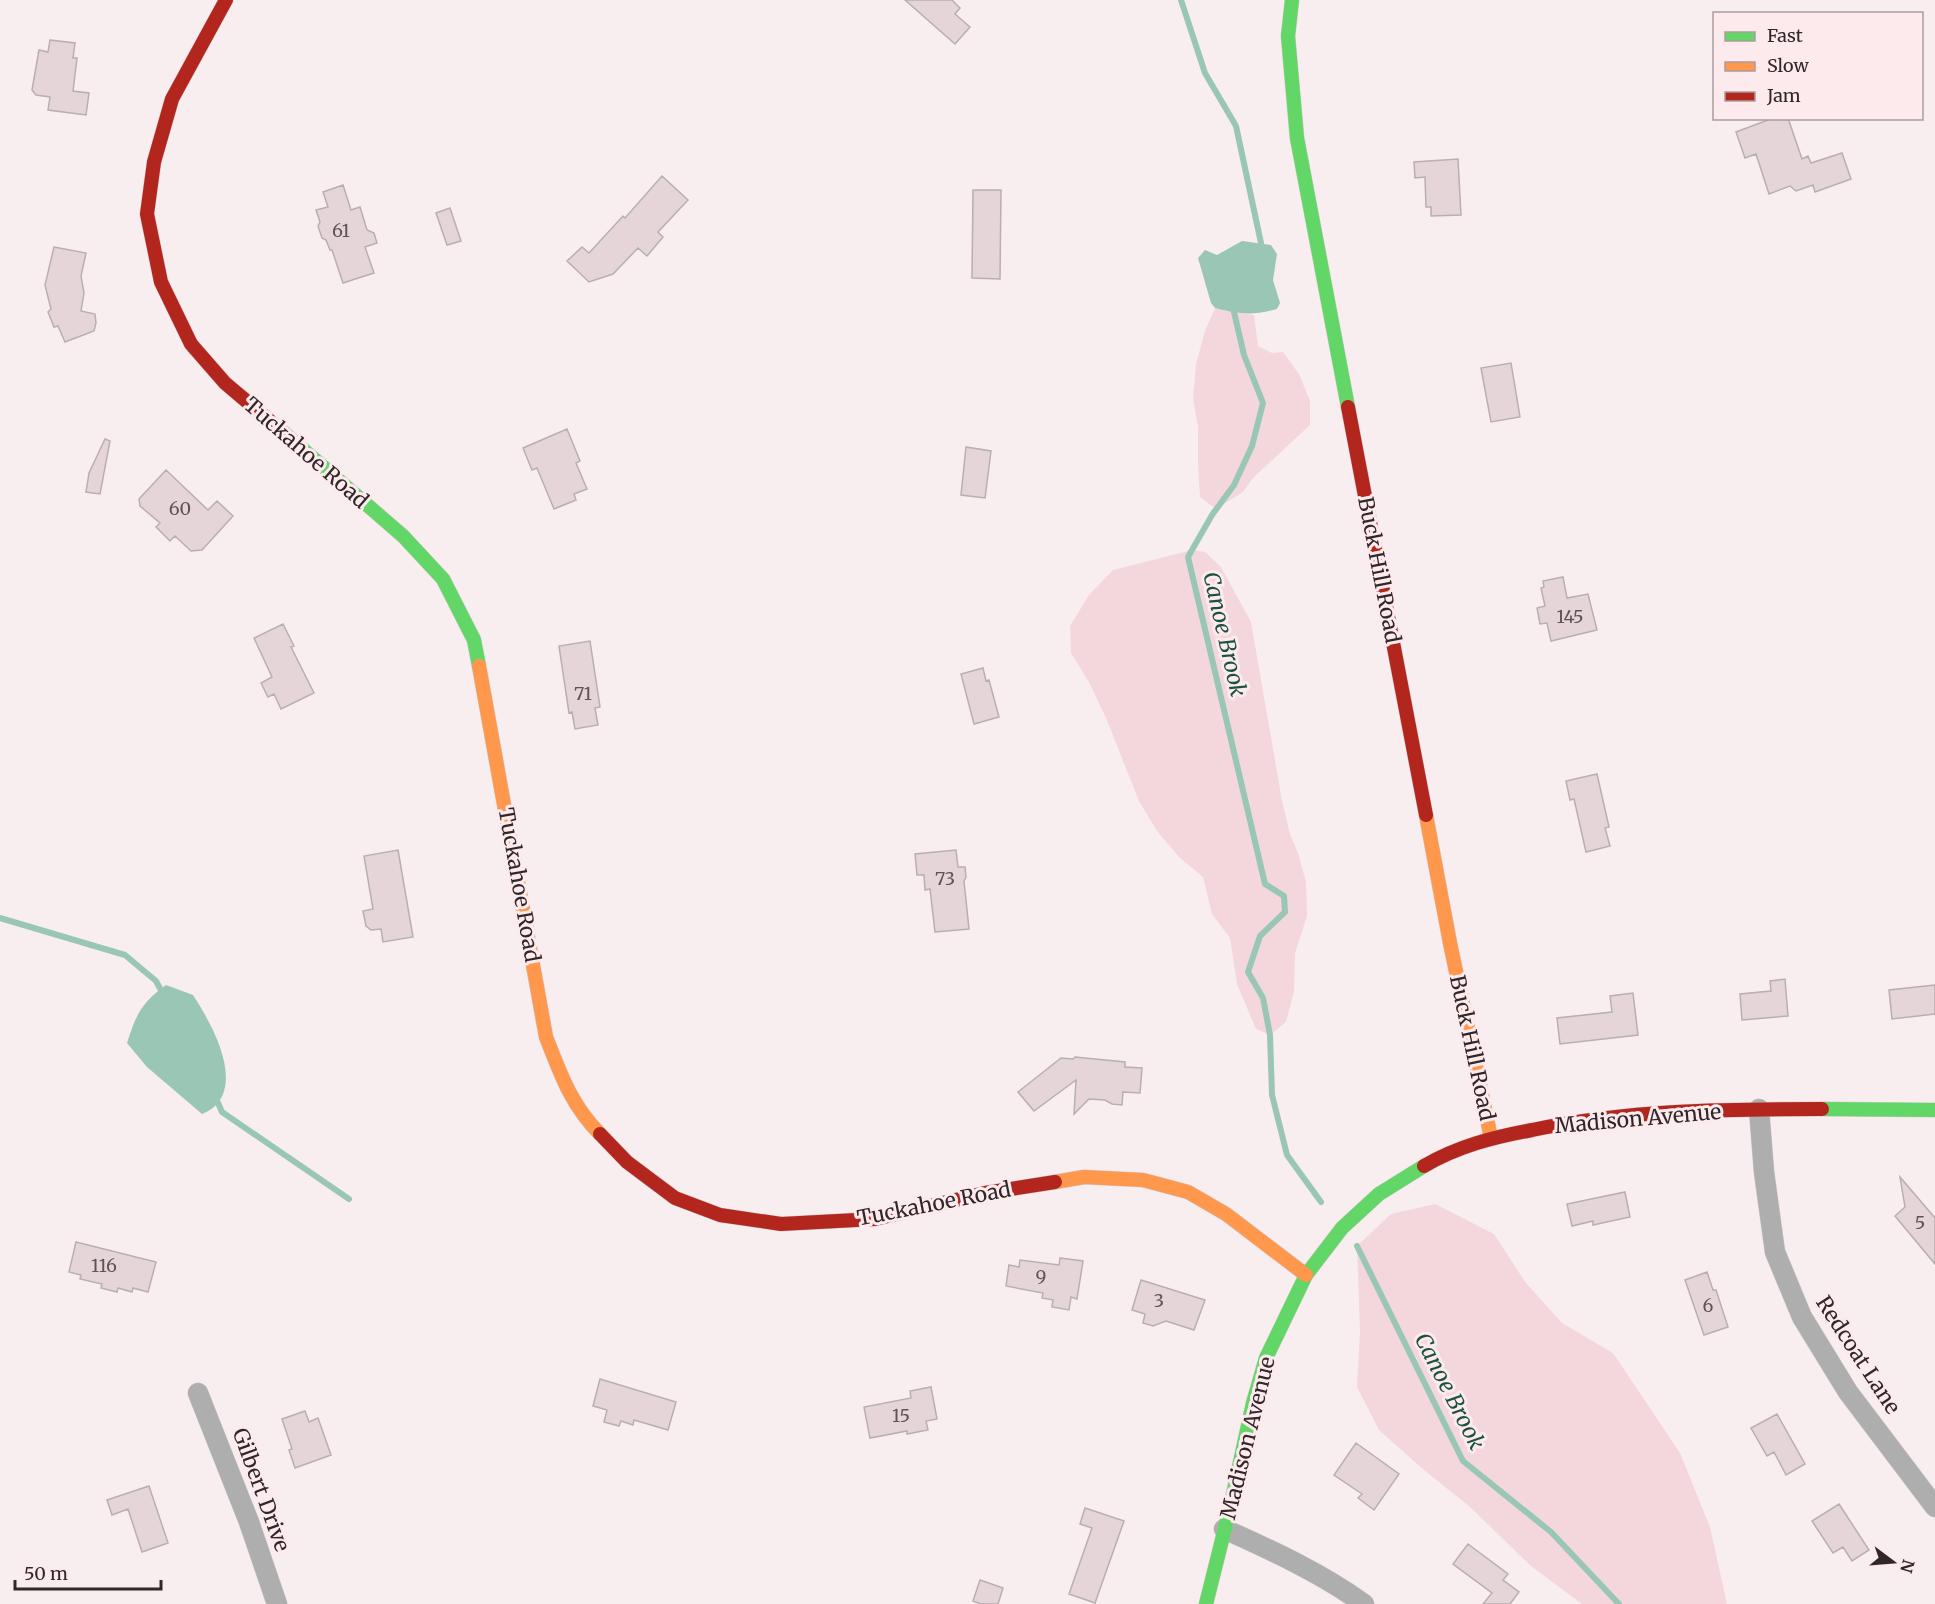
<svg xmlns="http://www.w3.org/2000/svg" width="1935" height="1604" viewBox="0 0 1935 1604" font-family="Merriweather,serif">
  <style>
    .green { fill: #f3d7dd }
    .water { fill: #9ac6b6 }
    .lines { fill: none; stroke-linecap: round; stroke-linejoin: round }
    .stream { stroke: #9ac6b6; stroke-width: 6 }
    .building { fill: #e6d5d8; stroke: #b7afb1; stroke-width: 1.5 }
    .street-casing { stroke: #d3cbcd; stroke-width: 21 }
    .fast-casing { stroke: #d3cbcd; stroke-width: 15 }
    .slow-casing { stroke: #d3cbcd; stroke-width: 15 }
    .jam-casing { stroke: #d3cbcd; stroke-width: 15 }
    .street { stroke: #afaeaf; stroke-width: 20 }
    .fast { stroke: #63d668; stroke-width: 14 }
    .slow { stroke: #ff974d; stroke-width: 14 }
    .jam { stroke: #b3261e; stroke-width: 14 }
    .labels { text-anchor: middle; stroke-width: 6; stroke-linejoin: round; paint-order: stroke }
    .number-label { font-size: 18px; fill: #5e5456 }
    .street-label { font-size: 21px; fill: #2f2729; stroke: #fceaed }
    .water-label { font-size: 22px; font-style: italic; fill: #1a5141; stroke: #fceaed }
  </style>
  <rect width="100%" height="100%" fill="#f8eef0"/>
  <path class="green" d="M1215 308 1254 315 1258 346 1272 353 1283 352 1299 374 1310 401V425L1253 478 1243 492 1216 509 1200 497 1198 464V427L1193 398 1196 364 1205 331Z
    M1192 550 1205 552 1221 567 1251 622 1282 801 1290 834 1298 853 1306 882 1307 916 1295 953 1294 991 1286 1022 1270 1035 1256 1029 1237 984 1230 938 1212 914 1203 877 1180 858 1157 831 1139 801 1106 718 1089 682 1071 653 1070 626 1089 595 1113 570Z
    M1435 1204 1494 1234 1526 1283 1562 1323 1613 1353 1680 1453 1710 1527 1727 1604H1582L1531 1566 1470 1507 1424 1470 1379 1430 1357 1387 1360 1332 1357 1246 1391 1214Z"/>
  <path class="water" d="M1242 241 1271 245 1277 254 1273 280 1280 303 1277 309C1251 316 1240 314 1215 308L1211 303 1198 258 1205 250 1217 255Z
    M166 985 193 995C210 1021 244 1080 214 1107 211 1110 206 1112 202 1114L147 1067 127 1043C136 1015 141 1003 166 985Z"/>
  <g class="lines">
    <path class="stream" d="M1181 0 1205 73 1236 126 1261 243 1259 248
      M1237 305 1234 312 1244 355 1263 403 1252 446 1234 485 1212 515 1188 557 1265 884 1284 896 1285 912 1260 936 1248 972 1263 998 1270 1035 1272 1095 1287 1155 1321 1202
      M0 918 125 955 156 981 164 996
      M215 1096 222 1112 349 1199
      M1357 1246 1463 1461 1551 1532 1619 1604"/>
  </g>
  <path class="building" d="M905 0H952L960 8 955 14 970 27 955 44Z
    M50 40 75 43 73 58H77L73 91 89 93 86 115 48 110 50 97 36 95 32 90 39 50 48 52Z
    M1773 118H1788L1802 159 1808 156 1811 163 1842 153 1851 179 1815 192 1813 185 1796 191 1790 186 1769 194 1756 154 1745 158 1736 132Z
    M1458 159 1461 215 1431 216V207H1426L1425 177 1415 178 1414 162Z
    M662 176 688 200 658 232 663 237 647 256 638 248 613 274 589 282 567 261 582 247 589 253 623 216 625 218Z
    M343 185 351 210 360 207 367 230 374 233 377 243 365 247 374 273 343 283 332 250H330L326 240 322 238 318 226 320 222 316 210 328 207 323 192Z
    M973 190H1001L1000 279 972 278Z
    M450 208 461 241 447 245 436 213Z
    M54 247 86 253 81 276 84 293 81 311 95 314 96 323 94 331 65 342 58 326 54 327 48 312 51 309 45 285Z
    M1511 363 1520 417 1491 422 1481 368Z
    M567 429 580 461 576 463 587 489 574 494 576 500 554 509 537 468 532 470 523 448Z
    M105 439 110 441 100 494 86 492 89 473Z
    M966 447 991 451 985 498 961 495Z
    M166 470 208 510 217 501 233 516 202 550 191 551 175 536 170 541 156 527 160 523 140 506 139 499Z
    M1563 577 1567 598 1588 594 1597 630 1551 641 1547 623 1540 624 1537 608 1545 606 1541 588 1544 587 1543 581Z
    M283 624 294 646 291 647 314 693 281 709 274 694 268 697 261 683 272 677 254 638Z
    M590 641 600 707 595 708 598 725 575 729 572 712 569 713 559 646Z
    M983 668 986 681 989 680 999 717 974 724 961 674Z
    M1597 774 1609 827 1605 828 1610 846 1586 852 1574 799 1570 800 1566 781Z
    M398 850 413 937 383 942 381 929 371 930 366 926 363 911 373 909 364 856Z
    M956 850 958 867H965L966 877 964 881 969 929 935 932 930 889 925 890 924 875H917L915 854Z
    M1785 979 1788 1016 1742 1020 1740 994 1771 991 1770 981Z
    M1935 985V1014L1892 1019 1889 990Z
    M1633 993 1638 1035 1560 1044 1557 1018 1612 1012 1610 996Z
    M1075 1057 1125 1062V1067L1142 1068 1140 1093 1123 1092 1122 1105 1112 1104 1105 1100 1089 1099 1074 1114 1076 1080 1034 1111 1018 1092 1061 1058 1073 1059Z
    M1900 1177 1935 1218V1264L1895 1216 1905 1207Z
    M1625 1192 1630 1217 1593 1225V1221L1572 1226 1567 1204Z
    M76 1242 156 1262 148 1292 133 1288 132 1292 118 1288 117 1292 101 1288 102 1284 80 1279 81 1275 69 1272Z
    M1060 1258 1083 1261 1077 1299 1071 1297 1069 1310 1052 1307 1053 1300 1042 1298 1043 1293 1006 1286 1009 1265 1019 1267 1020 1260 1059 1265Z
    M1707 1272 1713 1290H1716L1728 1327 1704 1335 1685 1280Z
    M1141 1280 1205 1300 1194 1330 1166 1321 1153 1326 1143 1323 1145 1314 1132 1310Z
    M600 1379 676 1402 668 1430 634 1420 633 1425 621 1421 619 1426 604 1422 607 1410 593 1406Z
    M931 1387 937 1419 926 1421 928 1430 907 1434V1431L870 1438 864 1407 911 1398 910 1391Z
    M305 1411 309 1422 318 1418 331 1455 295 1468 289 1450 292 1449 282 1419Z
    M1777 1414 1805 1464 1786 1475 1774 1452 1767 1456 1751 1428Z
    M1356 1443 1399 1474 1374 1510 1358 1498 1362 1494 1334 1475Z
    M149 1486 168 1543 142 1552 128 1509 112 1515 107 1500Z
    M1839 1504 1869 1550 1852 1561 1843 1547 1833 1553 1812 1521Z
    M1085 1508 1124 1521 1095 1603 1069 1594 1092 1528 1080 1524Z
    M1468 1544 1508 1574 1503 1580 1519 1592 1510 1604H1483L1492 1593 1453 1564Z
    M980 1580 1003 1588 998 1604H981L973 1601Z"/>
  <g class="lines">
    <g class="street-casing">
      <path id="street" d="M1759 1109 1764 1172 1775 1252 1802 1317 1848 1392 1935 1507
        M198 1393 249 1522 277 1604
        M1224 1529C1273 1551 1321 1573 1364 1604"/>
    </g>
    <g class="fast-casing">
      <path id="fast" d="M1292 0 1288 36 1297 138 1348 407
        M284 433 403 536 443 579 474 640 479 666
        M1822 1109 1935 1110
        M1206 1604 1230 1508 1253 1403 1266 1358 1306 1275 1342 1228 1379 1194 1424 1166"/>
    </g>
    <g class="slow-casing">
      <path id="slow" d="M479 666 546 1037C561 1075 571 1105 600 1134
        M1426 815 1450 943 1491 1138
        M1055 1182 1084 1177 1143 1180 1188 1192 1226 1214 1306 1275"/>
    </g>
    <g class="jam-casing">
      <path id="jam" d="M226 0 172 99 154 162 147 214 161 282 191 344 225 383 284 433
        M1348 407 1426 815
        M600 1134 627 1162 675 1198 720 1215 781 1224 875 1219 985 1193 1055 1182
        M1424 1166C1458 1146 1494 1137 1532 1130 1627 1110 1725 1109 1822 1109"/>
    </g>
    <use href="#street" class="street"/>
    <use href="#fast" class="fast"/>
    <use href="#slow" class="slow"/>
    <use href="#jam" class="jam"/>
  </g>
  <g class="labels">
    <g class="number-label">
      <text x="341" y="237">61</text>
      <text x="180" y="515">60</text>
      <text x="1570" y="623">145</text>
      <text x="583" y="700">71</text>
      <text x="945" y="885">73</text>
      <text x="1920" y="1229">5</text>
      <text x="104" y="1272">116</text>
      <text x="1041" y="1283">9</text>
      <text x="1159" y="1307">3</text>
      <text x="1708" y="1312">6</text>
      <text x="901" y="1422">15</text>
    </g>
    <g class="street-label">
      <text transform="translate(306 453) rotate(41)" y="7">Tuckahoe Road</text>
      <text transform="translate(1379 570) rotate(79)" y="7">Buck Hill Road</text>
      <text transform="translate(519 885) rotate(80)" y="7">Tuckahoe Road</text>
      <text transform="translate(1472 1048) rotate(78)" y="7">Buck Hill Road</text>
      <text transform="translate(1638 1119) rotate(-5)" y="7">Madison Avenue</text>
      <text transform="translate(934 1204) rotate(-11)" y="7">Tuckahoe Road</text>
      <text transform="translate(1858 1355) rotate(57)" y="7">Redcoat Lane</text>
      <text transform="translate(1248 1438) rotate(-76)" y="7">Madison Avenue</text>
      <text transform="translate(261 1490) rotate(70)" y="7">Gilbert Drive</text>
    </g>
    <g class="water-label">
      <text transform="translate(1225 634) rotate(77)" y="8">Canoe Brook</text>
      <text transform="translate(1450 1391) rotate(63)" y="8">Canoe Brook</text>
    </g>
  </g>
  <rect x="1713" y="12" width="210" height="108" fill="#fceaed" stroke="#aa9c9f" stroke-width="1.5"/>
  <rect x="1725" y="32" width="30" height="9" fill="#63d668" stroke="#aa9c9f" stroke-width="1.5"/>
  <text x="1767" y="42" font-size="18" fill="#2f2729">Fast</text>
  <rect x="1725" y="62" width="30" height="9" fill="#ff974d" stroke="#aa9c9f" stroke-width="1.5"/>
  <text x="1767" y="72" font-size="18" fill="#2f2729">Slow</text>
  <rect x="1725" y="92" width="30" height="9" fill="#b3261e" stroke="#aa9c9f" stroke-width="1.5"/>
  <text x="1767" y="102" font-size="18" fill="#2f2729">Jam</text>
  <g transform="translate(1893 1562) rotate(106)" stroke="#fceaed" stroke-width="4.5" paint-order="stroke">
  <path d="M0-4.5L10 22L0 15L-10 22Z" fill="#2f2729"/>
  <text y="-9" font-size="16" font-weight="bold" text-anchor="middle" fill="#2f2729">N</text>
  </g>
  <path d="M15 1580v9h146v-9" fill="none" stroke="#2f2729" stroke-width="3"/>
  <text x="24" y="1580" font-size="18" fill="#2f2729" stroke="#fceaed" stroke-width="4.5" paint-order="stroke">50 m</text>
</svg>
